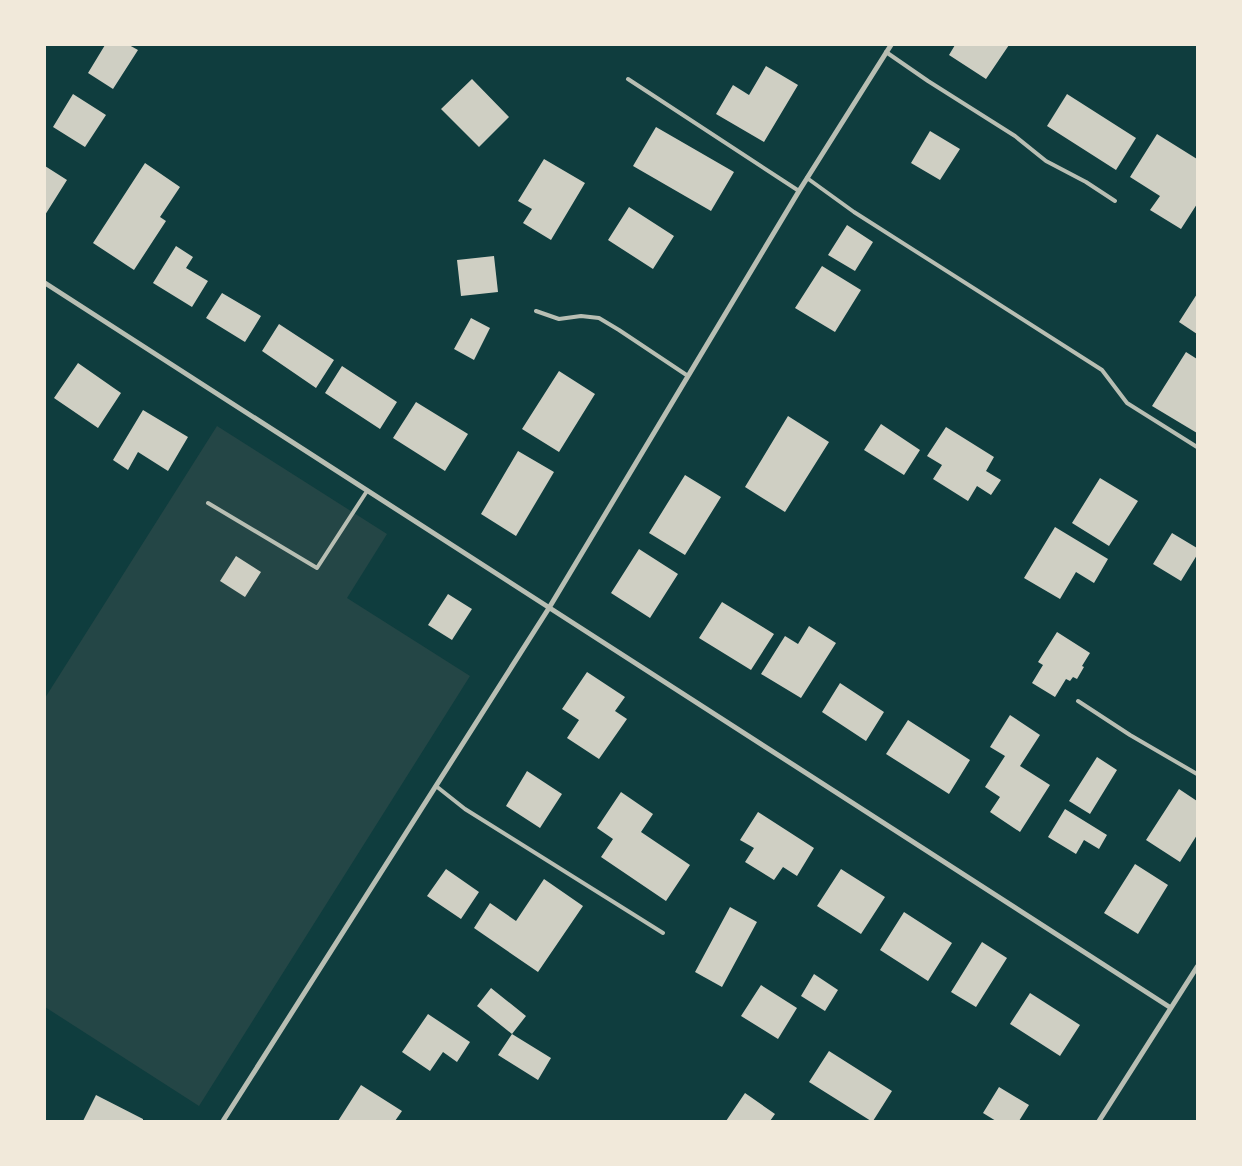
<svg xmlns="http://www.w3.org/2000/svg" width="1242" height="1166" viewBox="0 0 1242 1166" font-family="Signika,sans-serif">
  <style>
    .green { fill: #244646 }
    .building { fill: #cfcfc3 }
    .lines { fill: none; stroke-linecap: round; stroke-linejoin: round }
    .service { stroke: #b8beb3; stroke-width: 4 }
    .minor { stroke: #b8beb3; stroke-width: 5 }
  </style>
  <rect width="100%" height="100%" fill="#0f3d3e"/>
  <path class="green" d="M217 426 387 534 347 598 470 676 199 1106 45 1007V698Z"/>
  <path class="building" d="M105 45H129L138 50 113 89 88 73Z
    M955 45H1009L986 79 949 55Z
    M766 66 798 85 764 142 716 114 733 85 749 95Z
    M472 79 509 117 479 147 441 109Z
    M73 94 106 115 85 147 53 127Z
    M1067 94 1136 138 1116 170 1047 126Z
    M656 127 734 172 711 211 633 166Z
    M930 131 960 149 940 180 911 163Z
    M1157 134 1197 159V204L1181 229 1150 210 1160 196 1130 177Z
    M544 159 585 183 551 240 523 223 532 209 518 201Z
    M145 163 180 187 160 217 166 221 134 270 93 243Z
    M45 166 67 180 45 215Z
    M629 207 674 236 653 269 608 240Z
    M847 225 873 242 855 271 828 255Z
    M176 246 193 257 186 268 208 281 192 307 153 283Z
    M494 256 498 292 461 296 457 260Z
    M822 266 861 290 835 332 795 308Z
    M222 293 261 316 245 342 206 318Z
    M1197 294V334L1179 322Z
    M471 318 490 328 474 360 454 349Z
    M279 324 334 360 316 388 262 351Z
    M1186 352 1197 359V433L1152 406Z
    M78 363 121 393 98 428 54 398Z
    M342 366 397 402 380 429 325 393Z
    M559 371 595 394 559 452 522 429Z
    M416 402 468 434 445 471 393 438Z
    M143 410 188 437 168 471 138 452 128 470 113 460Z
    M788 416 829 442 785 512 745 487Z
    M881 424 920 450 904 475 864 450Z
    M946 427 994 457 986 471 1001 480 991 495 977 486 968 501 933 479 942 465 927 456Z
    M518 451 554 472 516 536 481 514Z
    M685 475 721 497 685 555 649 533Z
    M1100 478 1138 501 1109 546 1072 523Z
    M1055 527 1108 559 1094 583 1076 572 1060 599 1024 578Z
    M1172 533 1197 548V555L1181 581 1153 564Z
    M639 549 678 574 650 618 611 593Z
    M236 556 261 572 245 597 220 581Z
    M448 594 472 609 452 640 428 625Z
    M722 602 774 634 751 670 699 638Z
    M809 626 836 643 801 698 761 674 785 636 798 644Z
    M1057 632 1090 653 1082 666 1084 667 1077 679 1073 677 1070 681 1066 679 1055 697 1032 683 1043 665 1038 662Z
    M587 672 625 697 615 711 627 719 599 759 567 738 579 720 562 709Z
    M840 683 884 712 866 741 822 712Z
    M1010 715 1040 735 1020 766 1050 785 1020 832 990 812 1000 797 985 787 1005 756 990 747Z
    M908 720 970 760 949 794 886 754Z
    M1097 757 1117 770 1090 814 1069 801Z
    M527 771 562 794 540 828 506 806Z
    M1179 789 1197 801V835L1180 862 1146 840Z
    M621 792 653 814 641 832 690 865 666 901 601 857 613 839 597 828Z
    M1065 809 1107 835 1099 849 1084 840 1076 854 1048 837Z
    M758 812 814 848 797 876 783 867 774 880 745 862 754 848 740 840Z
    M1135 864 1168 885 1138 934 1104 913Z
    M446 869 479 892 461 919 427 896Z
    M841 869 885 897 861 934 817 906Z
    M544 879 583 906 538 972 474 928 490 903 516 921Z
    M730 907 757 922 722 987 695 972Z
    M904 912 952 943 928 981 880 950Z
    M982 942 1007 958 976 1007 951 992Z
    M814 974 838 990 825 1011 801 996Z
    M761 985 797 1008 778 1039 741 1016Z
    M491 988 526 1016 512 1034 477 1006Z
    M1030 993 1080 1025 1060 1056 1010 1024Z
    M428 1014 470 1042 457 1062 443 1052 430 1071 402 1052Z
    M512 1034 551 1058 538 1080 498 1055Z
    M829 1051 892 1091 873 1121H871L809 1082Z
    M361 1085 402 1111 395 1121H338Z
    M999 1087 1029 1105 1019 1121H996L983 1113Z
    M745 1093 775 1114 770 1121H726Z
    M96 1095 143 1119V1121H83Z"/>
  <g class="lines">
    <path class="service" d="M886 52 928 81 1015 136 1046 161 1086 182 1115 201
      M628 79 799 191
      M807 178 854 212 1102 370 1127 403 1197 447
      M536 311 559 319 581 316 599 318 619 330 688 376
      M208 503 317 568 367 491
      M1078 701 1130 735 1197 774
      M436 786 465 809 663 933"/>
    <path class="minor" d="M45 283 1171 1008
      M223 1121 549 608 799 191 891 45
      M1099 1121 1197 967"/>
  </g>
  <rect width="1242" height="1166" fill="none" stroke="#f1e9da" stroke-width="92"/>
</svg>
